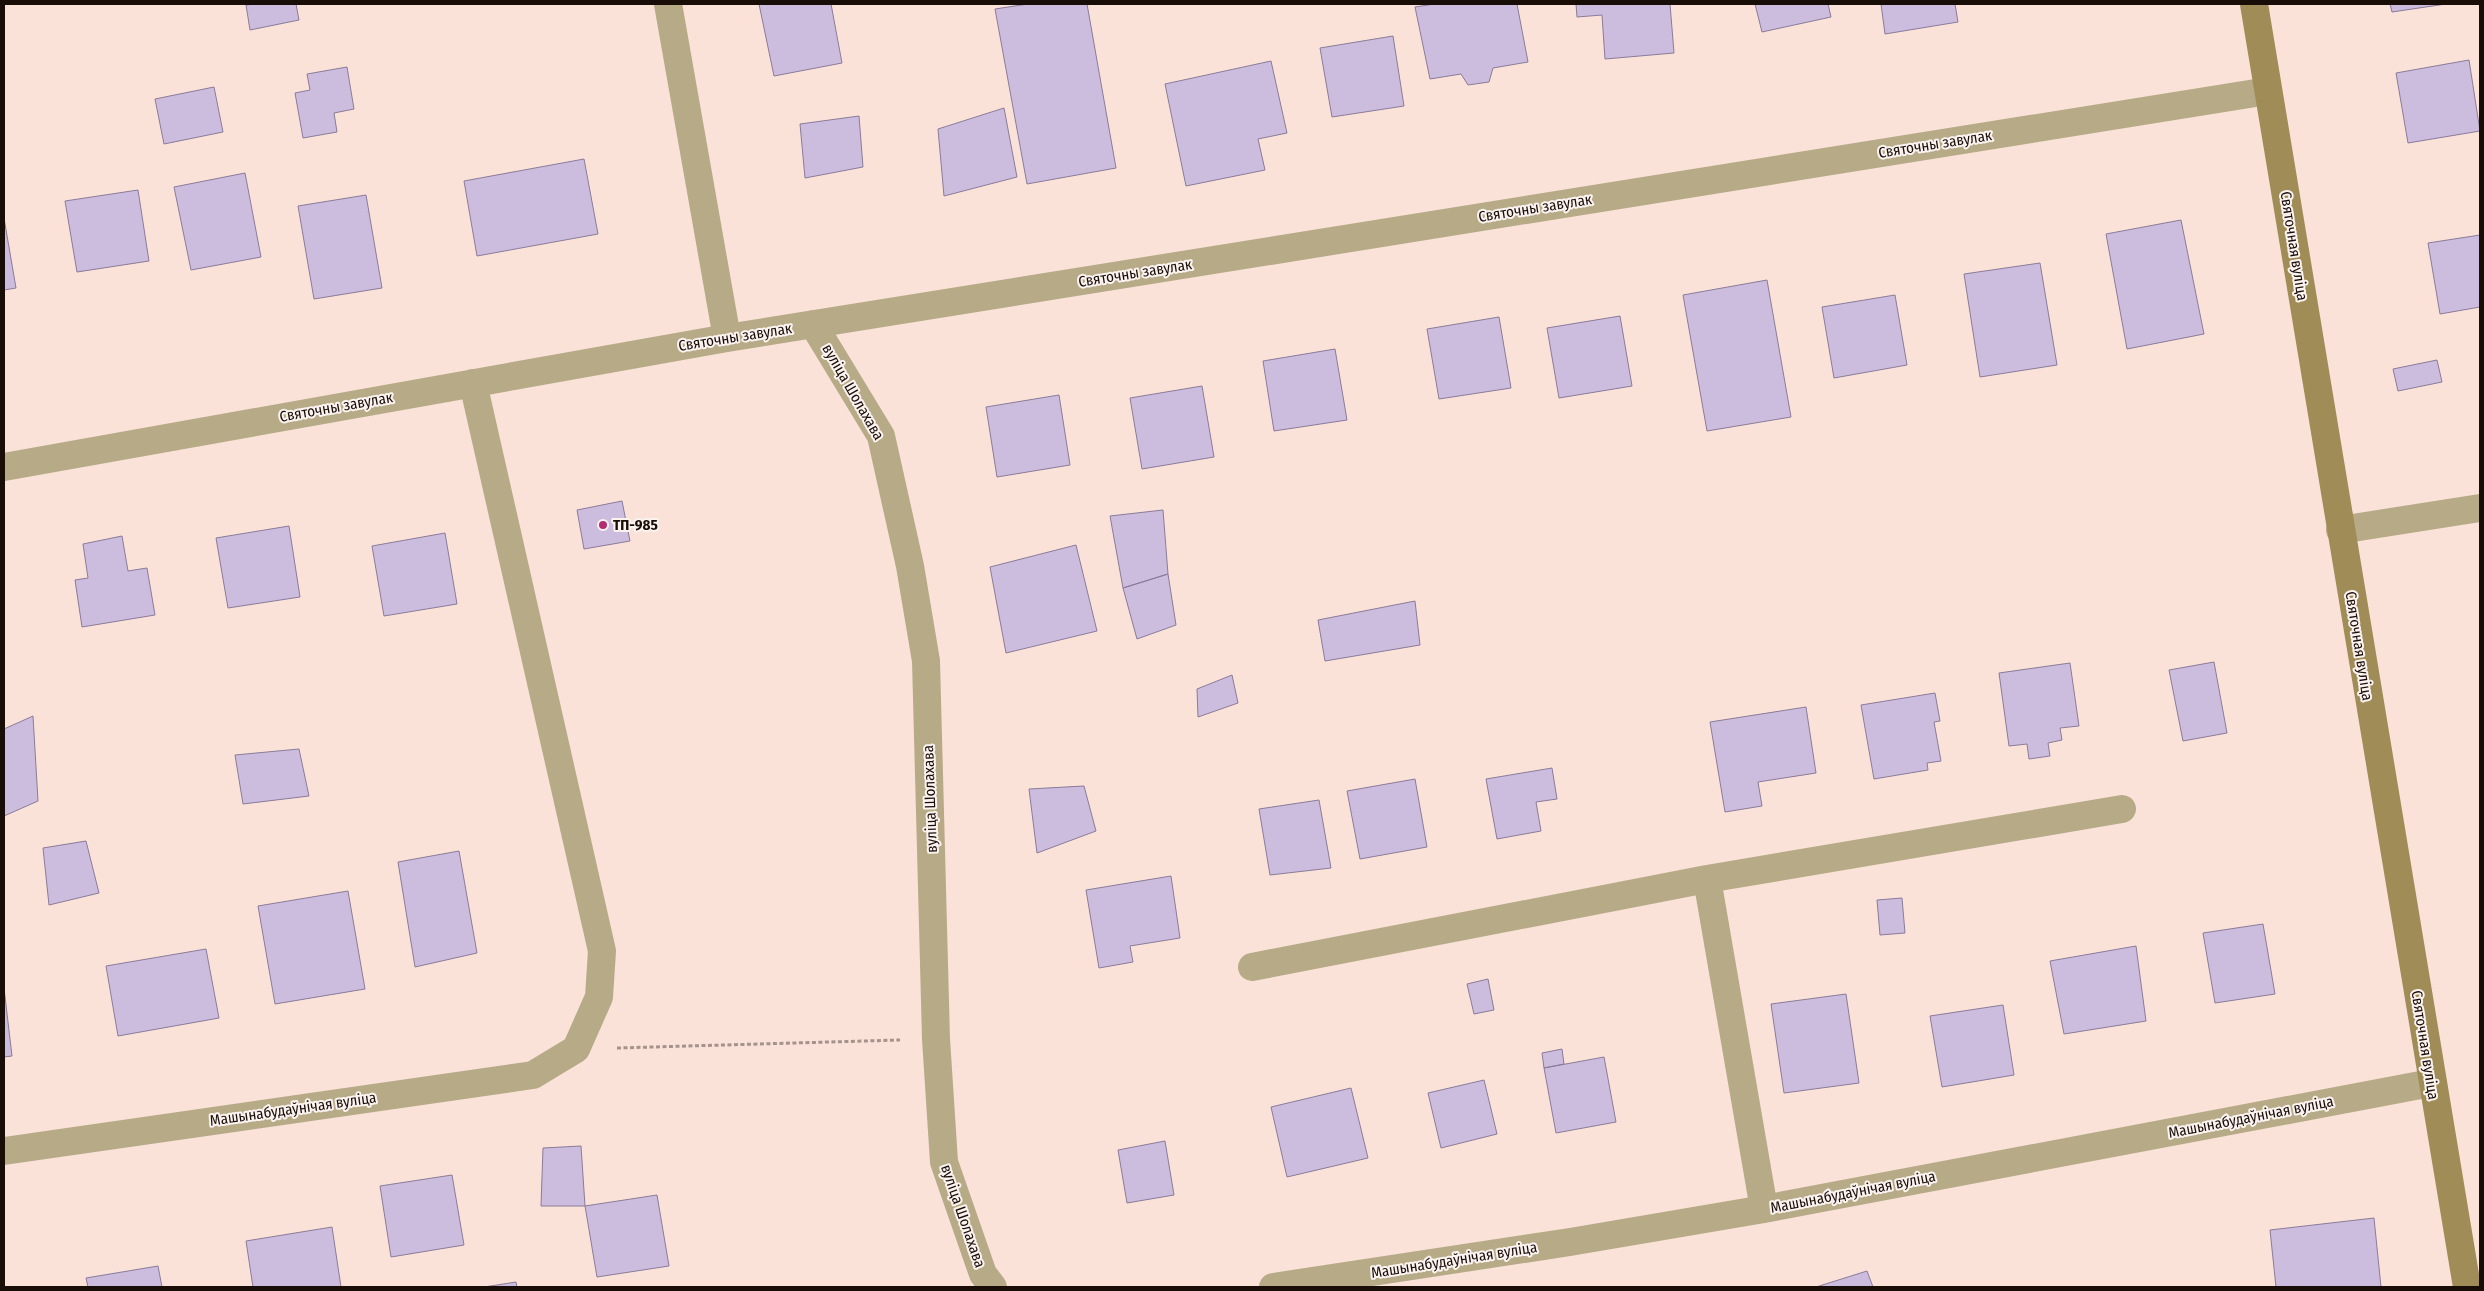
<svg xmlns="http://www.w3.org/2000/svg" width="2484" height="1291" viewBox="0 0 2484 1291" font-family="'Fira Sans Condensed',sans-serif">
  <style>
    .building { fill: #ccbdde; stroke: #8a7b99 }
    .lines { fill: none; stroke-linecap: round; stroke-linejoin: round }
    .path { stroke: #a5928a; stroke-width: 3; stroke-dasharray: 4 2.5; stroke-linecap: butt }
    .street { stroke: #b7ab87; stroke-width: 28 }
    .secondary { stroke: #9f8c56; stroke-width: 28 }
    .poi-dot { fill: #b22c71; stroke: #fbf3f0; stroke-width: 2 }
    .labels { text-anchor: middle; stroke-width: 4; stroke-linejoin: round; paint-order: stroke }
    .street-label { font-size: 15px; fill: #190d08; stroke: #fbf3f0 }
    .poi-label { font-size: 15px; font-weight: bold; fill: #190d08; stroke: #fbf3f0; text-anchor: start }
  </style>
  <rect width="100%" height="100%" fill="#fae2d9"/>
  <path class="building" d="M254 4H296L299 20 250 30 246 5Z
    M759 4H831L842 63 774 76Z
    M1028 4H1087L1116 168 1027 184 995 9Z
    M1434 4H1517L1528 62 1493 68 1489 82 1468 85 1461 74 1430 79 1415 7Z
    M1576 4H1670L1674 53 1605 59 1602 15 1577 17Z
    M1755 4H1828L1831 17 1762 32Z
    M1881 4H1955L1958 22 1885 34Z
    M2390 4H2446L2392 12Z
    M1393 36 1404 106 1332 117 1320 48Z
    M2469 60 2480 131 2408 143 2396 73Z
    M1271 61 1287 133 1258 139 1265 170 1186 186 1165 84Z
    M347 67 354 109 334 113 337 132 303 138 295 93 310 90 307 74Z
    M214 87 223 132 164 144 155 99Z
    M1004 108 1017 177 944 196 938 129Z
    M859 116 863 167 805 178 800 124Z
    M584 159 598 234 477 256 464 181Z
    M245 173 261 257 191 270 174 187Z
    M138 190 149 261 77 272 65 201Z
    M366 195 382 288 314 299 298 206Z
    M4 218 16 288 4 290Z
    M2181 220 2204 334 2127 349 2106 234Z
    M2480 235V307L2440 314 2428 243Z
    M2040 263 2057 365 1980 377 1964 274Z
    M1767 280 1791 417 1707 431 1683 295Z
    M1895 295 1907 365 1834 378 1822 307Z
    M1620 316 1632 386 1559 398 1547 328Z
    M1499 317 1511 388 1439 399 1427 329Z
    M1335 349 1347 420 1274 431 1263 361Z
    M2437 360 2442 382 2398 391 2393 369Z
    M1202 386 1214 457 1142 469 1130 398Z
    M1059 395 1070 465 997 477 986 407Z
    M622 501 630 541 584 549 577 510Z
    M1163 510 1168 574 1123 588 1110 516Z
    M289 526 300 597 228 608 216 538Z
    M445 533 457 604 384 616 372 546Z
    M122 536 128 571 147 568 155 615 82 627 75 580 88 578 83 544Z
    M1076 545 1097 631 1006 653 990 567Z
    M1168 574 1176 625 1137 639 1123 588Z
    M1415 601 1420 645 1325 661 1318 620Z
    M2214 662 2227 733 2183 741 2169 670Z
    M2070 663 2079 726 2060 728 2062 740 2048 743 2050 756 2029 759 2027 744 2009 746 1999 673Z
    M1232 675 1238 703 1198 717 1197 689Z
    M1935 693 1940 721 1934 722 1941 761 1927 763 1928 770 1874 779 1861 705Z
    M1806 707 1816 773 1758 782 1762 806 1725 812 1710 722Z
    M33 716 38 801 4 816V729Z
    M299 749 309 796 243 804 235 755Z
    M1552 768 1557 799 1536 802 1541 831 1497 839 1486 779Z
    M1415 779 1427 847 1360 859 1347 791Z
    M1084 786 1096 831 1037 853 1029 789Z
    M1319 800 1331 868 1270 875 1259 809Z
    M86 841 99 893 49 905 43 848Z
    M459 851 477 953 415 967 398 862Z
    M1171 876 1180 938 1130 946 1133 962 1099 968 1086 890Z
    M348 891 365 989 275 1004 258 906Z
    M1902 898 1905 933 1880 935 1877 900Z
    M2263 924 2275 994 2215 1003 2203 933Z
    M2136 946 2146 1021 2064 1034 2050 961Z
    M206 949 219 1018 118 1036 106 966Z
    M1488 979 1494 1010 1474 1014 1467 984Z
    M4 988 12 1056 4 1057Z
    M1846 994 1859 1083 1784 1093 1771 1004Z
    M2003 1005 2014 1075 1942 1087 1930 1016Z
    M1562 1049 1564 1064 1544 1068 1542 1053Z
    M1604 1057 1616 1122 1556 1133 1544 1068Z
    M1484 1080 1497 1134 1441 1148 1428 1093Z
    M1351 1088 1368 1158 1287 1177 1271 1107Z
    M1165 1141 1174 1195 1127 1203 1118 1150Z
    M581 1146 585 1206H541L543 1148Z
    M452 1175 464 1245 391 1257 380 1186Z
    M657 1195 669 1266 597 1277 585 1206Z
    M2374 1218 2381 1287H2276L2270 1230Z
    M332 1227 341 1287H253L246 1241Z
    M158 1266 162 1287H88L86 1278Z
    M1867 1271 1873 1287H1816Z
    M516 1282 517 1287H484Z"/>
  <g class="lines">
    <path class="path" d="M617 1048 900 1040"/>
    <path class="street" d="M668 4 727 338
      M813 324 881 436 910 566 926 661 936 1039 944 1162 983 1274 993 1287
      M4 467 727 338 2268 91
      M2340 530 2480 508
      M1707 879 1764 1209
      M1252 967 1707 879 2122 809
      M4 1151 533 1075 576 1049 599 997 602 951 473 383
      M1273 1287 1570 1242 1764 1209 2431 1083"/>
    <path class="secondary" d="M2254 4 2467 1287"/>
  </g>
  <circle class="poi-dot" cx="603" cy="525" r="5"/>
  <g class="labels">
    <g class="street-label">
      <text transform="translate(1935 144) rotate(-9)" y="5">Святочны завулак</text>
      <text transform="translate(1535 208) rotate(-9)" y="5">Святочны завулак</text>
      <text transform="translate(2294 246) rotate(81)" y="5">Святочная вуліца</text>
      <text transform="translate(1135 273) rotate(-9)" y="5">Святочны завулак</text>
      <text transform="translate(735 337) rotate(-9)" y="5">Святочны завулак</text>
      <text transform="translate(853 392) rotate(60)" y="5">вуліца Шолахава</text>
      <text transform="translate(336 407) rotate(-10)" y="5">Святочны завулак</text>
      <text transform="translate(2359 646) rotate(81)" y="5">Святочная вуліца</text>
      <text transform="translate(930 799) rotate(-92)" y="5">вуліца Шолахава</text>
      <text transform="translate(2425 1045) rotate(81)" y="5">Святочная вуліца</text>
      <text transform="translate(293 1109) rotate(-8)" y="5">Машынабудаўнічая вуліца</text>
      <text transform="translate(2251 1117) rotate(-11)" y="5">Машынабудаўнічая вуліца</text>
      <text transform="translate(1853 1192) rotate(-11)" y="5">Машынабудаўнічая вуліца</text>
      <text transform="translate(963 1216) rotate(71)" y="5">вуліца Шолахава</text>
      <text transform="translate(1454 1260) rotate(-9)" y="5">Машынабудаўнічая вуліца</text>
    </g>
    <g class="poi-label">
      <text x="613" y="530">ТП-985</text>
    </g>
  </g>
  <rect width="2484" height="1291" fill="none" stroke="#190d08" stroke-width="10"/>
</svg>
